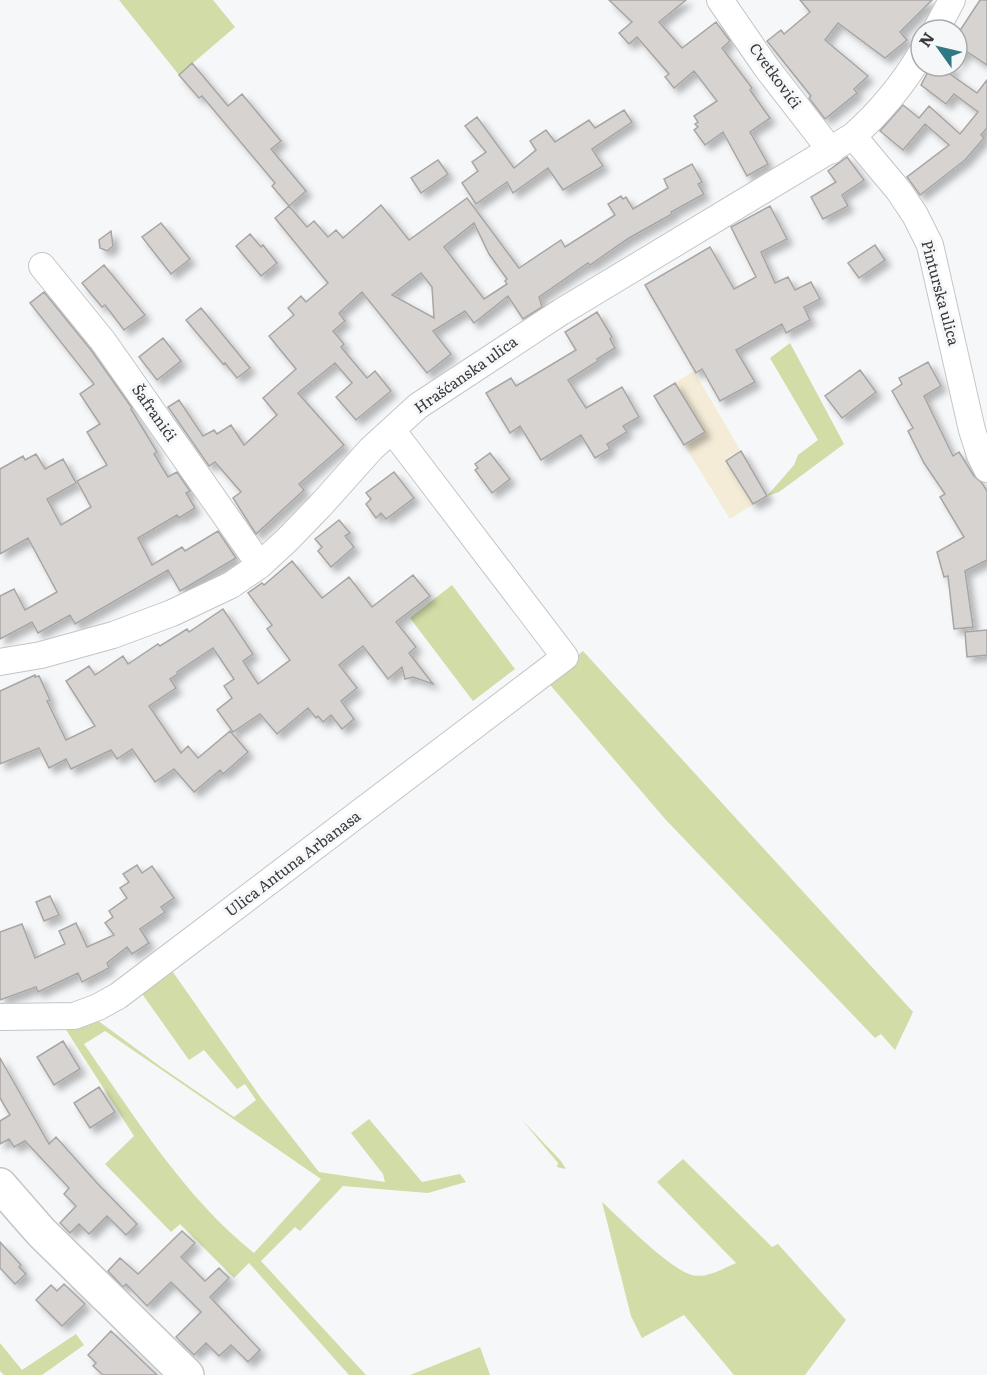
<svg xmlns="http://www.w3.org/2000/svg" width="987" height="1375" viewBox="0 0 987 1375" font-family="Literata,serif">
  <style>
    .industrial { fill: #f5ecd7 }
    .green { fill: #d1dca6; fill-rule: evenodd }
    .building { fill: #d6d3d1; stroke: #a8a5a4; stroke-width: 1.5; fill-rule: evenodd; filter: url(#shadow) }
    .lines { fill: none; stroke-linecap: round; stroke-linejoin: round }
    .minor-casing { stroke: #c3c5c7; stroke-width: 28 }
    .major-casing { stroke: #c3c5c7; stroke-width: 36 }
    .minor { stroke: #fff; stroke-width: 26 }
    .major { stroke: #fff; stroke-width: 33 }
    .labels { text-anchor: middle; stroke-width: 6; stroke-linejoin: round; paint-order: stroke }
    .street-label { font-size: 15px; fill: #39393a; stroke: #f5f7f9 }
  </style>
  <defs>
    <filter id="shadow"><feDropShadow dx="5.5" dy="5.5" stdDeviation="3" flood-color="#0004"/></filter>
  </defs>
  <rect width="100%" height="100%" fill="#f5f7f9"/>
  <path class="industrial" d="M694 371 767 496 730 519 654 396Z"/>
  <path class="green" d="M119 0H213L235 27 179 75Z
    M790 343 844 444 779 492 767 496 794 465 798 455 818 440 770 358Z
    M452 585 515 669 473 701 410 618Z
    M583 651 913 1012 895 1050 881 1034 875 1038 666 820 546 680Z
    M168 965 261 1098 319 1172 385 1182 383 1174 351 1133 369 1119 422 1182 460 1174 466 1182 428 1193 343 1186 300 1231 295 1227 261 1261 366 1375H349L249 1263 234 1278 180 1224 171 1232 105 1164 134 1136 63 1025 93 1017 161 1067 234 1117 256 1100 245 1084 237 1089 204 1050 189 1060 138 988ZM105 1031 321 1179 254 1253C184 1197 135 1117 84 1044Z
    M522 1120 561 1161 566 1169 557 1167 558 1163Z
    M683 1159 772 1247 778 1244 846 1320 805 1375H734L684 1315 642 1338 631 1316 602 1202C622 1220 669 1269 692 1275 707 1279 724 1268 736 1263L657 1182Z
    M76 1334 84 1345 42 1375H4L0 1371V1343L22 1370Z
    M480 1347 490 1375H410Z"/>
  <path class="building" d="M609 0H686L659 22 682 48 716 22 730 41 722 48 752 88 750 90 770 118 750 132 768 164 747 176 723 132 705 145 694 130 698 127 695 124 698 122 694 116 717 101 694 71 674 88 665 77 669 74 637 37 629 44 619 33 632 22Z
    M800 0H932L900 32 907 40 885 58 838 23 825 40 868 76 854 89 857 93 825 119 809 98 811 96 767 41 781 30 784 34 810 12Z
    M980 0H987V65L966 51 957 64V35Z
    M192 63 228 106 242 94 281 141 271 149 306 191 289 206 272 186 275 183 202 96 199 98 179 75Z
    M931 66H955L950 74 977 93 987 80V128L981 135 984 138 965 160 920 195 907 177 949 145 925 124 903 150 880 131 903 105 919 118 929 106 960 134 978 112 954 94 946 104 921 85Z
    M624 110 632 122 592 149 603 166 563 190 548 168 513 193 507 182 476 204 462 183 478 171 472 162 486 152 465 126 477 117 514 168 536 150 530 141 546 130 555 142 589 120 595 128Z
    M847 157 864 180 842 195 848 206 823 219 811 197 836 182 828 171Z
    M438 160 448 174 421 193 411 178Z
    M692 164 702 182 698 184 704 194 671 212 672 214 629 238 590 265 588 263 539 297 542 307 523 319 508 296 474 323 465 311 433 331 451 354 427 373 362 292 339 313 345 321 333 331 344 344 341 347 367 378 375 371 391 391 356 420 336 397 352 383 335 363 298 393 344 445 299 484 304 490 256 534 233 498 241 492 215 462 209 466 168 407 179 400 203 436 214 430 217 434 231 425 244 445 277 415 263 398 296 369 269 336 294 315 288 308 301 296 306 302 328 283 275 218 289 206 307 227 314 221 328 237 336 230 343 238 381 205 409 240 467 198 519 268 561 240 565 247 615 215 608 204 621 196 623 199 626 197 633 209 668 188 664 179ZM474 223 489 254 507 279 505 281 507 284 484 299 444 247ZM421 273 432 287 434 318 392 295Z
    M770 206 787 239 761 252 775 283 788 277 795 290 811 282 820 299 804 307 810 320 786 333 782 324 736 350 755 382 720 401 702 369 696 373 645 285 710 247 734 289 756 277 731 227Z
    M161 223 190 259 171 274 142 237Z
    M111 231 113 246 107 251 100 248 99 240Z
    M250 234 261 247 263 245 277 263 261 276 236 246Z
    M875 245 885 260 859 278 848 263Z
    M104 265 145 315 124 330 105 305 102 307 82 283Z
    M44 292 91 350 132 408 131 409 157 452 154 454 168 477 177 472 190 491 186 493 195 508 179 518 177 515 138 538 152 565 182 547 185 551 218 531 236 558 180 591 168 570 75 624 70 615 38 633 32 622 0 639V596L14 589 25 610 57 592 28 538 0 554V469L23 456 25 460 36 454 45 469 63 459 76 483 47 499 61 525 91 507 77 481 107 465 87 432 100 424 80 394 94 384 30 303Z
    M201 308 250 368 237 378 225 363 223 364 186 320Z
    M597 312 612 337 610 339 615 348 597 359 598 361 568 380 586 408 622 387 639 417 623 426 627 432 607 444 610 449 595 458 581 435 541 460 520 426 510 433 486 393 511 378 516 386 576 350 565 332Z
    M163 338 181 361 157 380 139 357Z
    M928 362 941 386 924 396 953 456 959 452 974 476 982 483 987 491V560L965 571 973 627 954 629 948 576 944 577 937 552 964 537 940 497 945 494 924 463 908 431 913 428 892 391 902 384 899 378Z
    M860 370 876 392 842 418 825 396Z
    M675 383 705 432 684 445 654 396Z
    M741 451 767 496 753 504 726 461Z
    M490 453 510 479 492 493 475 470 478 468 475 464Z
    M394 472 414 498 386 519 381 513 376 518 366 504 371 499 366 493Z
    M339 520 350 533 345 536 354 547 331 567 318 551 322 547 315 539Z
    M292 561 322 598 349 577 372 607 413 575 430 596 396 622 416 647 409 653 433 684 413 677 405 679 402 667 388 679 363 646 339 665 357 688 341 701 354 719 342 729 331 715 323 722 318 716 316 718 308 708 277 734 260 714 233 732 217 710 232 698 224 686 234 679 213 648 177 672 178 674 170 679 176 688 149 706 181 753 188 746 198 758 230 731 248 752 223 774 220 770 194 792 174 769 155 782 132 749 117 759 111 750 71 769 66 759 49 768 39 748 0 764V691L35 675V677L39 676 50 700 47 701 66 740 95 726 66 681 89 666 95 675 123 656 128 664 158 644 160 646 187 629 189 632 223 609 253 654 243 661 258 684 290 660 267 629 272 625 248 593 262 583 264 585Z
    M987 630V655L967 657 965 632Z
    M137 865 142 873 152 866 174 898 161 907 165 912 140 929 149 943 132 954 127 947 107 963 109 968 82 982 78 973 38 992 36 987 0 1000V932L22 924 35 958 65 944 59 931 76 923 87 947 114 935 105 923 113 917 109 911 127 898 120 888 129 882 123 874Z
    M50 896 59 915 44 921 36 902Z
    M63 1041 80 1069 54 1085 37 1057Z
    M0 1058 49 1144 56 1137 97 1183 137 1224 126 1235 107 1216 89 1234 79 1224 70 1233 60 1223 76 1206 64 1194 69 1188 25 1141 14 1147 9 1139 0 1144V1121L10 1115 0 1098Z
    M99 1087 115 1112 90 1128 74 1103Z
    M182 1231 195 1243 181 1257 205 1281 219 1268 229 1278 210 1297 260 1350 248 1362 231 1345 219 1356 206 1343 194 1355 176 1337 201 1312 171 1282 147 1306 126 1284 123 1287 108 1271 120 1258 138 1274Z
    M0 1242 21 1265 19 1267 26 1274 15 1284 0 1268Z
    M64 1284 85 1304 62 1326 36 1300 51 1285 57 1291Z
    M111 1331 157 1375H103L93 1366 96 1363 88 1355Z"/>
  <g class="lines">
    <g class="minor-casing">
      <path id="minor" d="M720 0 766 67 831 151
        M936 30 952 0
        M853 136 899 191 915 215 930 245 972 430 980 455 987 469
        M42 266 103 341 260 565
        M0 662 41 655 113 635 172 613 231 585 260 565 287 540 320 506 371 449 418 406 561 312 853 136C879 113 903 84 921 54
        M0 1017 74 1016 98 1007 118 996 565 657 392 430"/>
    </g>
    <g class="major-casing">
      <path id="major" d="M0 1185 41 1232 187 1375"/>
    </g>
    <use href="#minor" class="minor"/>
    <use href="#major" class="major"/>
  </g>
  <g class="labels">
    <g class="street-label">
      <text transform="translate(775 76) rotate(54)" y="5">Cvetkovići</text>
      <text transform="translate(940 293) rotate(75)" y="5">Pinturska ulica</text>
      <text transform="translate(466 375) rotate(-35)" y="5">Hrašćanska ulica</text>
      <text transform="translate(154 413) rotate(55)" y="5">Šafranići</text>
      <text transform="translate(293 864) rotate(-37)" y="5">Ulica Antuna Arbanasa</text>
    </g>
  </g>
  <g transform="translate(939 48) rotate(304)"><circle r="28" fill="#f5f7f9" stroke="#aaabad" stroke-width="1.5"/>
  <path d="M0-4.5L10 22L0 15L-10 22Z" fill="#317982"/>
  <text y="-9" font-size="16" font-weight="bold" text-anchor="middle" fill="#39393a">N</text>
  </g>
</svg>
